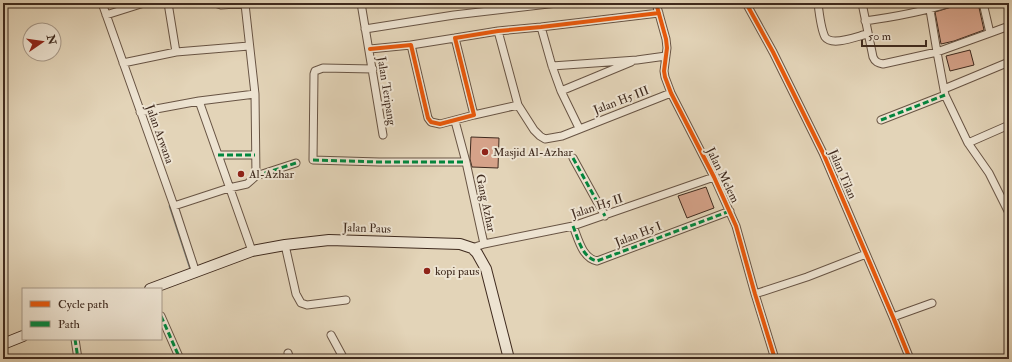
<svg xmlns="http://www.w3.org/2000/svg" width="1012" height="362" viewBox="0 0 1012 362" font-family="'IM FELL Double Pica',serif">
  <style>
    .lines { fill: none; stroke-linecap: round; stroke-linejoin: round }
    .stream { stroke: #757e7b; stroke-width: 2.5 }
    .building { fill: #d5a289; stroke: #3f2a1e }
    .street-casing { stroke: #685444; stroke-width: 9 }
    .secondary-casing { stroke: #3f2a1e; stroke-width: 12 }
    .street { stroke: #ede3d1; stroke-width: 7 }
    .secondary { stroke: #ede3d1; stroke-width: 10 }
    .quiet { stroke: #00873e; stroke-width: 3; stroke-dasharray: 6 3; stroke-linecap: butt }
    .cycleway-casing { stroke: #ede3d1; stroke-width: 6 }
    .cycleway { stroke: #e8590c; stroke-width: 4 }
    .poi-dot { fill: #8f2418; stroke: #ede3d1; stroke-width: 1.5 }
    .labels { text-anchor: middle; stroke-width: 4; stroke-linejoin: round; paint-order: stroke }
    .street-label { font-size: 12px; fill: #3f2a1e; stroke: #ede3d1 }
    .poi-label { font-size: 12px; fill: #3f2a1e; stroke: #ede3d1; text-anchor: start }
  </style>
  <rect width="100%" height="100%" fill="#e3d4b8"/>
  <filter id="stains"><feTurbulence type="fractalNoise" baseFrequency=".005" numOctaves="4"/><feColorMatrix values="0 0 0 0 .2 0 0 0 0 .09 0 0 0 0 .02 0 0 0 .5 -.17"/></filter>
  <radialGradient id="worn" r=".72"><stop offset=".6" stop-color="#630" stop-opacity="0"/><stop offset="1" stop-color="#630" stop-opacity=".3"/></radialGradient>
  <g class="lines">
    <path class="stream" d="M170 206 190 267"/>
  </g>
  <path class="building" d="M965 3H978L984 30 954 41 941 44 935 12Z
    M970 50 974 65 950 71 946 56Z
    M471 137 499 138 498 168 472 167 470 159Z
    M706 187 714 208 687 218 678 196Z"/>
  <g class="lines">
    <g class="street-casing">
      <path id="street" d="M102 3 174 206 196 273
        M168 3 176 52
        M215 3 221 5 251 3
        M361 3 383 135
        M656 3 666 39 667 48 664 71 665 77 671 93 714 177 736 226 755 294 775 359
        M746 3 773 52 823 153 893 317 910 359
        M818 3C819 12 821 29 825 37 832 47 858 36 867 34
        M862 3 873 57C875 62 878 63 883 64L937 52 990 33 983 3
        M930 10 937 52 945 95 968 143 989 173 1009 213
        M106 15 144 3
        M865 21C894 17 922 12 950 3
        M541 27 552 66 561 91 579 128
        M365 29 454 15 557 3
        M498 31 518 105 534 130 540 136 545 139 562 136 671 93
        M990 33 1009 26
        M411 45 455 38
        M370 49 411 45 428 118 431 122 440 124 474 115 455 38 498 31 541 27 659 13
        M123 63 176 52 249 46
        M552 66 637 60 666 56
        M373 69 323 68 315 71 314 74 313 160 379 162H466
        M944 89 1009 62
        M561 91 631 62
        M140 112 199 101
        M474 115 518 105
        M881 120 945 95
        M455 121 466 162 484 244
        M968 143 1009 125
        M218 155H255
        M573 158 605 216
        M256 176 296 163
        M174 206 229 188 247 184 256 176 255 94 245 4
        M573 226C578 238 582 258 597 261L730 211
        M285 245 296 294 301 303 307 305 346 300
        M472 248 484 244 573 226 714 177
        M252 251 199 101 255 94
        M755 294 807 277 866 254
        M161 316 180 359
        M893 317 932 303
        M331 335 344 359
        M75 339 78 359
        M288 353 290 359"/>
    </g>
    <g class="secondary-casing">
      <path id="secondary" d="M150 289 252 251 285 245 329 240 460 244 472 248 477 253 486 269 509 359
        M3 344 23 336"/>
    </g>
    <use href="#street" class="street"/>
    <use href="#secondary" class="secondary"/>
    <path class="quiet" d="M881 120 945 95
      M218 155H255
      M573 158 605 216
      M313 160 379 162H466
      M256 176 296 163
      M573 226C578 238 582 258 597 261L730 211
      M161 316 180 359
      M75 339 78 359"/>
    <g class="cycleway-casing">
      <path id="cycleway" d="M656 3 666 39 667 48 664 71 665 77 671 93 714 177 736 226 755 294 775 359
        M746 3 773 52 823 153 893 317 910 359
        M370 49 411 45 428 118 431 122 440 124 474 115 455 38 498 31 541 27 659 13"/>
    </g>
    <use href="#cycleway" class="cycleway"/>
  </g>
  <g class="poi-dot">
    <circle cx="485" cy="152" r="4"/>
    <circle cx="241" cy="174" r="4"/>
    <circle cx="427" cy="271" r="4"/>
  </g>
  <g class="labels">
    <g class="street-label">
      <text transform="translate(387 91) rotate(81)" y="4">Jalan Teripang</text>
      <text transform="translate(621 100) rotate(-21)" y="4">Jalan H5 III</text>
      <text transform="translate(160 134) rotate(70)" y="4">Jalan Arwana</text>
      <text transform="translate(843 174) rotate(67)" y="4">Jalan Tilan</text>
      <text transform="translate(723 175) rotate(64)" y="4">Jalan Melem</text>
      <text transform="translate(486 203) rotate(78)" y="4">Gang Azhar</text>
      <text transform="translate(597 206) rotate(-18)" y="4">Jalan H5 II</text>
      <text transform="translate(367 228) rotate(2)" y="4">Jalan Paus</text>
      <text transform="translate(638 234) rotate(-21)" y="4">Jalan H5 I</text>
    </g>
    <g class="poi-label">
      <text x="493" y="156">Masjid Al-Azhar</text>
      <text x="249" y="178">Al-Azhar</text>
      <text x="435" y="275">kopi paus</text>
    </g>
  </g>
  <rect width="1012" height="362" fill="none" stroke="#e3d4b8" stroke-width="16"/>
  <rect x="4" y="4" width="1004" height="354" fill="none" stroke="#3f2a1e" stroke-width="2"/>
  <rect x="8" y="8" width="996" height="346" fill="none" stroke="#3f2a1e"/>
  <rect x="22" y="288" width="140" height="52" fill="#ede3d1" stroke="#a79989"/>
  <rect x="30" y="301" width="20" height="6" fill="#e8590c" stroke="#a79989"/>
  <text x="58" y="308" font-size="12" fill="#3f2a1e">Cycle path</text>
  <rect x="30" y="321" width="20" height="6" fill="#00873e" stroke="#a79989"/>
  <text x="58" y="328" font-size="12" fill="#3f2a1e">Path</text>
  <g transform="translate(42 42) rotate(77)"><circle r="19" fill="#ede3d1" stroke="#a79989"/>
  <path d="M0-3L7 15L0 10L-7 15Z" fill="#8f2418"/>
  <text y="-6" font-size="11" font-weight="bold" text-anchor="middle" fill="#3f2a1e">N</text>
  </g>
  <path d="M862 40v6h64v-6" fill="none" stroke="#3f2a1e" stroke-width="2"/>
  <text x="868" y="40" font-size="12" fill="#3f2a1e" stroke="#ede3d1" stroke-width="3" paint-order="stroke">50 m</text>
  <rect width="100%" height="100%" filter="url(#stains)"/>
  <rect width="100%" height="100%" fill="url(#worn)"/>
</svg>
